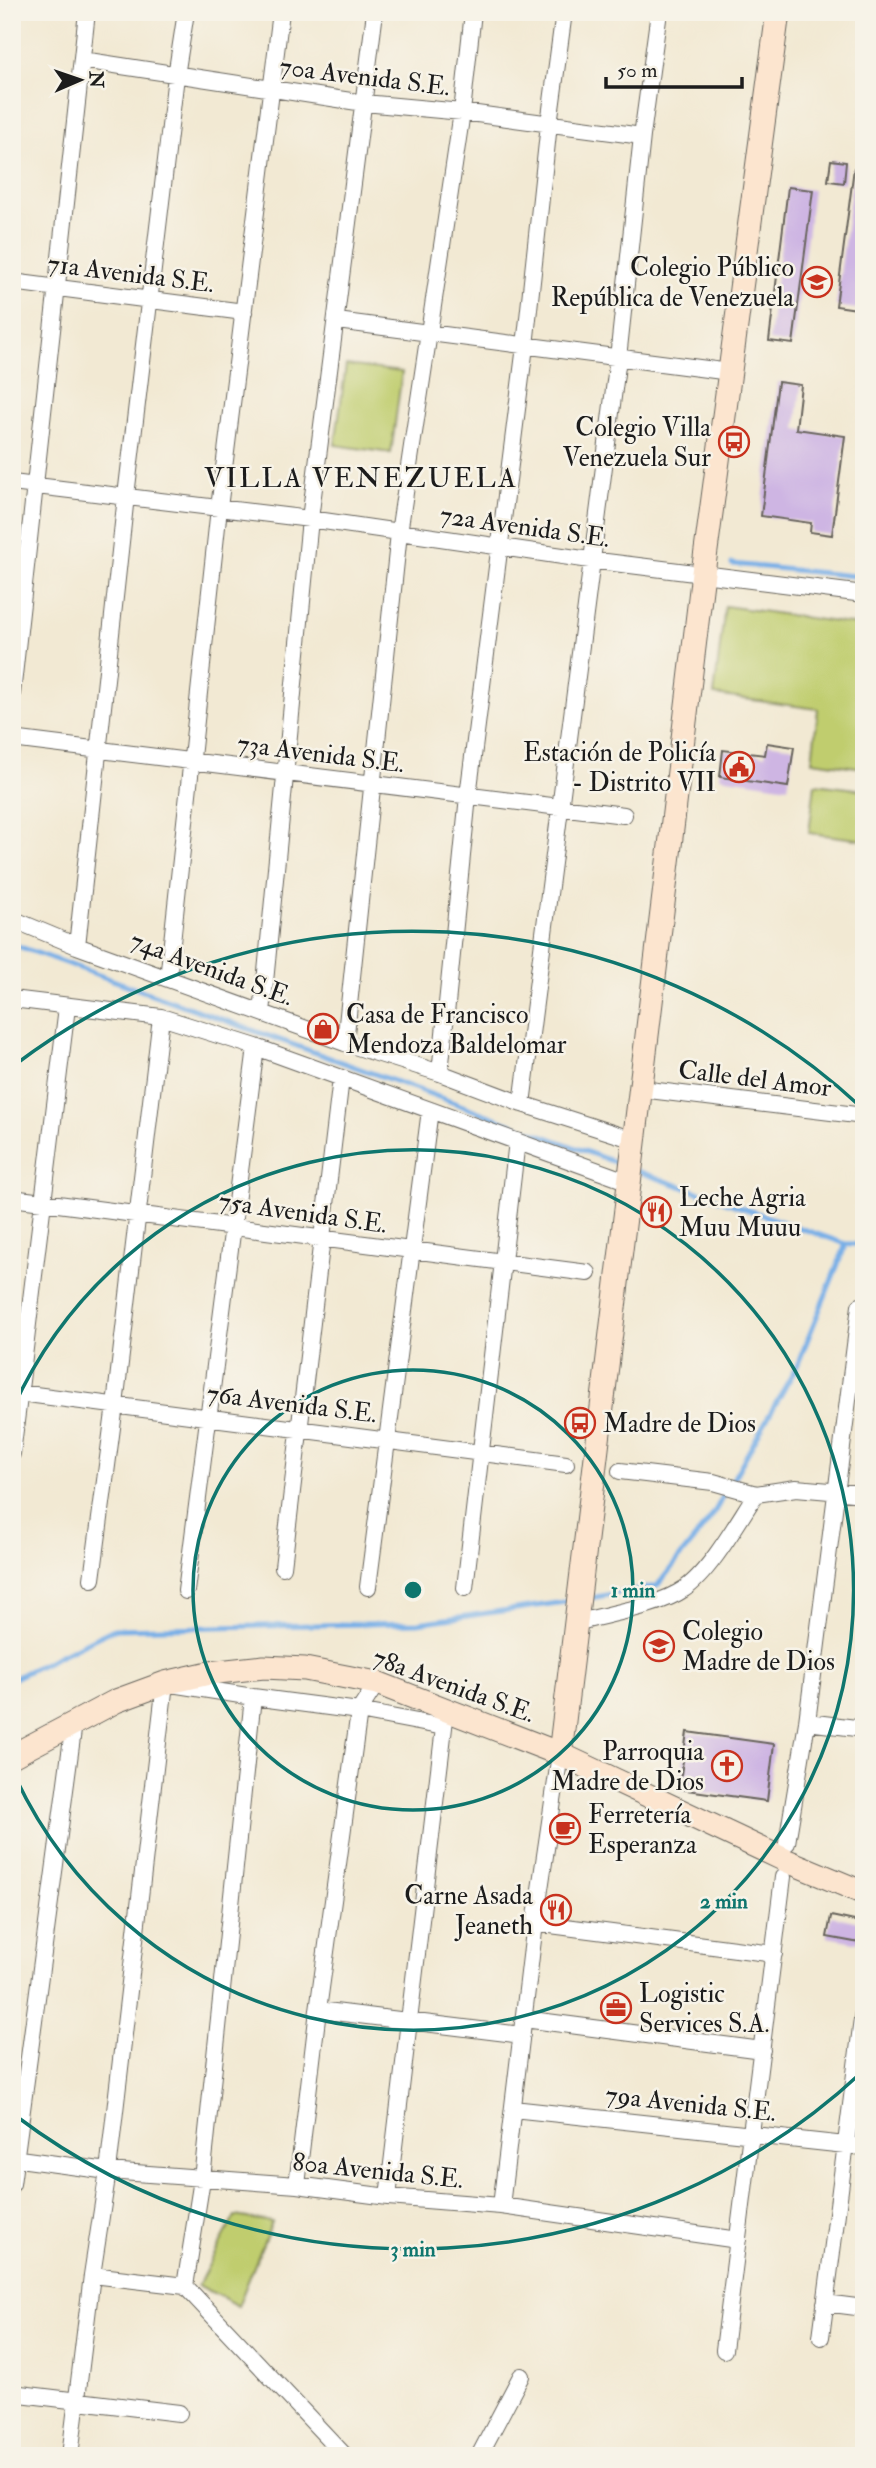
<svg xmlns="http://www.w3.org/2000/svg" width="876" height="2468" viewBox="0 0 876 2468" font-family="'IM FELL Double Pica',serif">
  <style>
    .green { fill: #c0cd6e; stroke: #6e7445; stroke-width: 2 }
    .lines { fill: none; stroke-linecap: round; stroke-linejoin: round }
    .stream { stroke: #77afe7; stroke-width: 5 }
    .building { fill: #ceb5e3 }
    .street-casing { stroke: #67645c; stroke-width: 18 }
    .secondary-casing { stroke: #67645c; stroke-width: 25 }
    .street { stroke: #fff; stroke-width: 16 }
    .secondary { stroke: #fce5cf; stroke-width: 23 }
    .ring { fill: none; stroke: #0f766e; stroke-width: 3.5 }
    .labels { text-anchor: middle; stroke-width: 5; stroke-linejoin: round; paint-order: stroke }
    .street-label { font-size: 26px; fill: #1c1c1c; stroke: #f7f3e8 }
    .poi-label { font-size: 26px; fill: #1c1c1c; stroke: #f7f3e8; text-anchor: start }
    .neighbourhood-label { font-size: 28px; letter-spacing: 2px; fill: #1c1c1c; stroke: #f7f3e8 }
    .centre { fill: #0f766e; stroke: #f7f3e8; stroke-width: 3.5 }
    .ring-label { font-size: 21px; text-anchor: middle; font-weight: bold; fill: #0f766e; stroke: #f7f3e8; stroke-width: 5; stroke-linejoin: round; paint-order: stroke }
  </style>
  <rect width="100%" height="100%" fill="#f7f3e8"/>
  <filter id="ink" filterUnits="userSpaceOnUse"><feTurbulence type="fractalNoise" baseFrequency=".0143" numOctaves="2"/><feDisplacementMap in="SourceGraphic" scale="14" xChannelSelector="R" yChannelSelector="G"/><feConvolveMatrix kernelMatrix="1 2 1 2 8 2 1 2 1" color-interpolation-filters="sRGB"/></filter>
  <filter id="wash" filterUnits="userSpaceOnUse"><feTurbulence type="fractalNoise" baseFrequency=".00686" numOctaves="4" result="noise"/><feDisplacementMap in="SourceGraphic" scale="28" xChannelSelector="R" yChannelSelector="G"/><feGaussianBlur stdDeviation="1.57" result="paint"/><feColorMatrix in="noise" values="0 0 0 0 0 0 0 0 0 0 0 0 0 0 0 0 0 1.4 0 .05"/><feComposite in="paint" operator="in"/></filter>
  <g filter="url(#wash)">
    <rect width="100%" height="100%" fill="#f2e9d3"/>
    <path class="green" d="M346 365 402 372 391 453 335 445Z
      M725 606 864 626V768L812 761 818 709 714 695Z
      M815 784 864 790V840L809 833Z
      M235 2216 272 2222 238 2306 198 2285Z"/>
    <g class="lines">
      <path class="stream" d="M732 564 864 577
        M12 944 425 1092 625 1166
        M637 1171 846 1244H864
        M585 1599 657 1586 711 1518 797 1366 846 1244
        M12 1679 114 1629 418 1623 572 1601"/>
    </g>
    <g id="blocks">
      <path class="building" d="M831 160 846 162 844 183 828 181Z
        M854 168H864V310L836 306Z
        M788 187 813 190 793 344 769 341Z
        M778 382 801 385 796 429 845 436 832 535 810 532 811 523 761 516Z
        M767 743 794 747 788 787 720 777 723 750 765 755Z
        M687 1732 774 1744 767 1801 679 1789Z
        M831 1916 864 1923 860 1943 827 1937Z"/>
    </g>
  </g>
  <g filter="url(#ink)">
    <use href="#blocks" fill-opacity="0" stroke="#67645c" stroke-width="2"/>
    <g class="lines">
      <g class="street-casing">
        <path id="street" d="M12 16 13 12
          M82 60 364 103 462 112 642 136
          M12 282 244 312
          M337 321 730 372
          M12 483 310 519 590 560 864 594
          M12 694 87 12
          M12 739 624 815
          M12 919 77 946 345 1043 440 1073 522 1104 634 1140
          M77 946 126 496 176 76 186 12
          M168 979 219 508 281 12
          M12 999 161 1017 256 1047 629 1182
          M262 1013 310 519 375 12
          M345 1043 399 533 462 112 473 12
          M440 1073 468 796 525 346 549 124 564 12
          M641 1089 864 1116
          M522 1104 618 358 642 136 659 12
          M12 1198 588 1273
          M12 1392 566 1464
          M12 1454 67 1007
          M620 1471 713 1482 756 1494 796 1488 864 1494
          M283 1567 341 1078
          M92 1579 115 1405 161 1017
          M368 1587 430 1110
          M465 1588 517 1141
          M186 1591 256 1047
          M576 1623C607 1614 658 1607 684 1589 710 1572 738 1521 756 1494
          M253 1697 202 2179 185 2286 345 2456
          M807 1722 864 1729
          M787 1843 807 1722 860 1306
          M535 1923 774 1954
          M318 2010 522 2035
          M524 2019 762 2050
          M513 2109 864 2147
          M12 2158 108 2171 297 2185 388 2197 501 2206 738 2240
          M12 2184 74 1723
          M297 2185 318 2010 359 1711 444 1727
          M388 2197 445 1719
          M501 2206 535 1923 560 1754
          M92 2275 185 2286
          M825 2303 864 2308
          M821 2337 864 2004
          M724 2350 783 1877
          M12 2393 179 2413
          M70 2456 92 2275 108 2171 165 1683 253 1697 359 1711 377 1683
          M479 2456 521 2376"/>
      </g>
      <g class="secondary-casing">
        <path id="secondary" d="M560 1754 703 573 778 12
          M12 1756 116 1701 165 1683 209 1673 264 1667 305 1669 377 1683 560 1754 785 1860 864 1893"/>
      </g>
      <use href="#street" class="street"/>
      <use href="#secondary" class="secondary"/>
    </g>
  </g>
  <g class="ring">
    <circle cx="413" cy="1590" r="220"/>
    <path d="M13 1408A440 440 0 1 1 13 1772"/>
    <path d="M862 2072A659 659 0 0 1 16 2116M16 1064A659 659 0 0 1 862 1108"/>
  </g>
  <defs>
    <g id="school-ring" transform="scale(1.575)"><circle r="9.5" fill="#f7f3e8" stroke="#c8321e" stroke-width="1.5"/><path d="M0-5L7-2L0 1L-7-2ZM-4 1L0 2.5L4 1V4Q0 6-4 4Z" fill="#c8321e"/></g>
    <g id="bus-ring" transform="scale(1.575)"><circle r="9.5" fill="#f7f3e8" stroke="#c8321e" stroke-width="1.5"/><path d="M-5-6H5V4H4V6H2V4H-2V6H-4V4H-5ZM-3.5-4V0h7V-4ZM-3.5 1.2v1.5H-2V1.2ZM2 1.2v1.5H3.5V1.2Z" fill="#c8321e"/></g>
    <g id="civic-ring" transform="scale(1.575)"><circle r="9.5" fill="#f7f3e8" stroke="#c8321e" stroke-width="1.5"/><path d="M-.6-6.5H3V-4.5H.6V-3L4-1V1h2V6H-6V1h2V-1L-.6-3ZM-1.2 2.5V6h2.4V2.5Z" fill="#c8321e"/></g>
    <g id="shop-ring" transform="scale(1.575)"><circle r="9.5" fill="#f7f3e8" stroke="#c8321e" stroke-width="1.5"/><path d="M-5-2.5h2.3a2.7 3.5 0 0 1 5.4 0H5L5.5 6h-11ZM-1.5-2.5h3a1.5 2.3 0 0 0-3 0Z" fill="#c8321e"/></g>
    <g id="restaurant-ring" transform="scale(1.575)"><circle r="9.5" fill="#f7f3e8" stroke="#c8321e" stroke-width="1.5"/><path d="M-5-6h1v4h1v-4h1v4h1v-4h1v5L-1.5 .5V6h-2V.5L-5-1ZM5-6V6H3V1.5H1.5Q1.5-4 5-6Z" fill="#c8321e"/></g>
    <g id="church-ring" transform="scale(1.575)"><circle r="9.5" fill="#f7f3e8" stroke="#c8321e" stroke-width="1.5"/><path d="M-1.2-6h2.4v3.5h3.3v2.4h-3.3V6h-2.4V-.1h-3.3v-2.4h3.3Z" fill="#c8321e"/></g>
    <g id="cafe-ring" transform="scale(1.575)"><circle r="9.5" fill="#f7f3e8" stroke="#c8321e" stroke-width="1.5"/><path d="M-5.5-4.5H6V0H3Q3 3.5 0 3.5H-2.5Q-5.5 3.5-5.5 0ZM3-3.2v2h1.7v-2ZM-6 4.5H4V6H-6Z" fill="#c8321e"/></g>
    <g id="office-ring" transform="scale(1.575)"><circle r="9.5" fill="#f7f3e8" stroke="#c8321e" stroke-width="1.5"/><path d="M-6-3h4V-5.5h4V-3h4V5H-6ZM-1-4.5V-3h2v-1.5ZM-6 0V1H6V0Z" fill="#c8321e"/></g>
  </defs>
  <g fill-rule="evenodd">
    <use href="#school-ring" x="817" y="282"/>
    <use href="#bus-ring" x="734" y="442"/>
    <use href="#civic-ring" x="739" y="767"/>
    <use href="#shop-ring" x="323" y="1029"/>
    <use href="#restaurant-ring" x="656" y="1212"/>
    <use href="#bus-ring" x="580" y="1423"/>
    <use href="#school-ring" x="659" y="1646"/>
    <use href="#church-ring" x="727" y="1766"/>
    <use href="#cafe-ring" x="565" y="1829"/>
    <use href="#restaurant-ring" x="556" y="1910"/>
    <use href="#office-ring" x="616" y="2008"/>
  </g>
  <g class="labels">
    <g class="street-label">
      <text transform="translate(365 76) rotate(7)" y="9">70a Avenida S.E.</text>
      <text transform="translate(131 273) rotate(7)" y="9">71a Avenida S.E.</text>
      <text transform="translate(525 526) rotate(8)" y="9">72a Avenida S.E.</text>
      <text transform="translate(321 753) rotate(7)" y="9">73a Avenida S.E.</text>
      <text transform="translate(212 968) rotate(20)" y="9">74a Avenida S.E.</text>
      <text transform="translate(755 1078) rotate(7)" y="9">Calle del Amor</text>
      <text transform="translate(303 1212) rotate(8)" y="9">75a Avenida S.E.</text>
      <text transform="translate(292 1403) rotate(7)" y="9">76a Avenida S.E.</text>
      <text transform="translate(454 1685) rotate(20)" y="9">78a Avenida S.E.</text>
      <text transform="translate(691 2103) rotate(6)" y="9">79a Avenida S.E.</text>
      <text transform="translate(378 2170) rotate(6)" y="9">80a Avenida S.E.</text>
    </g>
    <g class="poi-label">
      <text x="794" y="276" text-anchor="end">Colegio Público<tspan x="794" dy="30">República de Venezuela</tspan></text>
      <text x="711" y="436" text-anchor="end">Colegio Villa<tspan x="711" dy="30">Venezuela Sur</tspan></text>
      <text x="716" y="761" text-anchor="end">Estación de Policía<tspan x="716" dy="30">- Distrito VII</tspan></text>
      <text x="346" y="1023">Casa de Francisco<tspan x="346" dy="30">Mendoza Baldelomar</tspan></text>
      <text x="679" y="1206">Leche Agria<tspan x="679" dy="30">Muu Muuu</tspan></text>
      <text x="603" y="1432">Madre de Dios</text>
      <text x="682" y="1640">Colegio<tspan x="682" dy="30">Madre de Dios</tspan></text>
      <text x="704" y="1760" text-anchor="end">Parroquia<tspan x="704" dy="30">Madre de Dios</tspan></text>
      <text x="588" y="1823">Ferretería<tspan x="588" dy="30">Esperanza</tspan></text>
      <text x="533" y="1904" text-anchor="end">Carne Asada<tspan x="533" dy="30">Jeaneth</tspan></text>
      <text x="639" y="2002">Logistic<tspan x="639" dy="30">Services S.A.</tspan></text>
    </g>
    <g class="neighbourhood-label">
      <text x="361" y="487">VILLA VENEZUELA</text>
    </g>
  </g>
  <circle cx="413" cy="1590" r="10" class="centre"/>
  <g class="ring-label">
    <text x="633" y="1597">1 min</text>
    <text x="724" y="1908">2 min</text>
    <text x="413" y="2256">3 min</text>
  </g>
  <rect width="876" height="2468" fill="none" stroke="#f7f3e8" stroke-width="42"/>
  <g transform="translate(80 80) rotate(88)" stroke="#f7f3e8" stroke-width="5" paint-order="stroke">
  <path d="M0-5L12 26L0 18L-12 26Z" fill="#1c1c1c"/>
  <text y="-10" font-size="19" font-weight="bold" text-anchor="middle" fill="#1c1c1c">N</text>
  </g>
  <path d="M606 77v10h136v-10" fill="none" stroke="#1c1c1c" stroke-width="3.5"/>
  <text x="617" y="77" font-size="21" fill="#1c1c1c" stroke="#f7f3e8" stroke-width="5" paint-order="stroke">50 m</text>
</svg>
